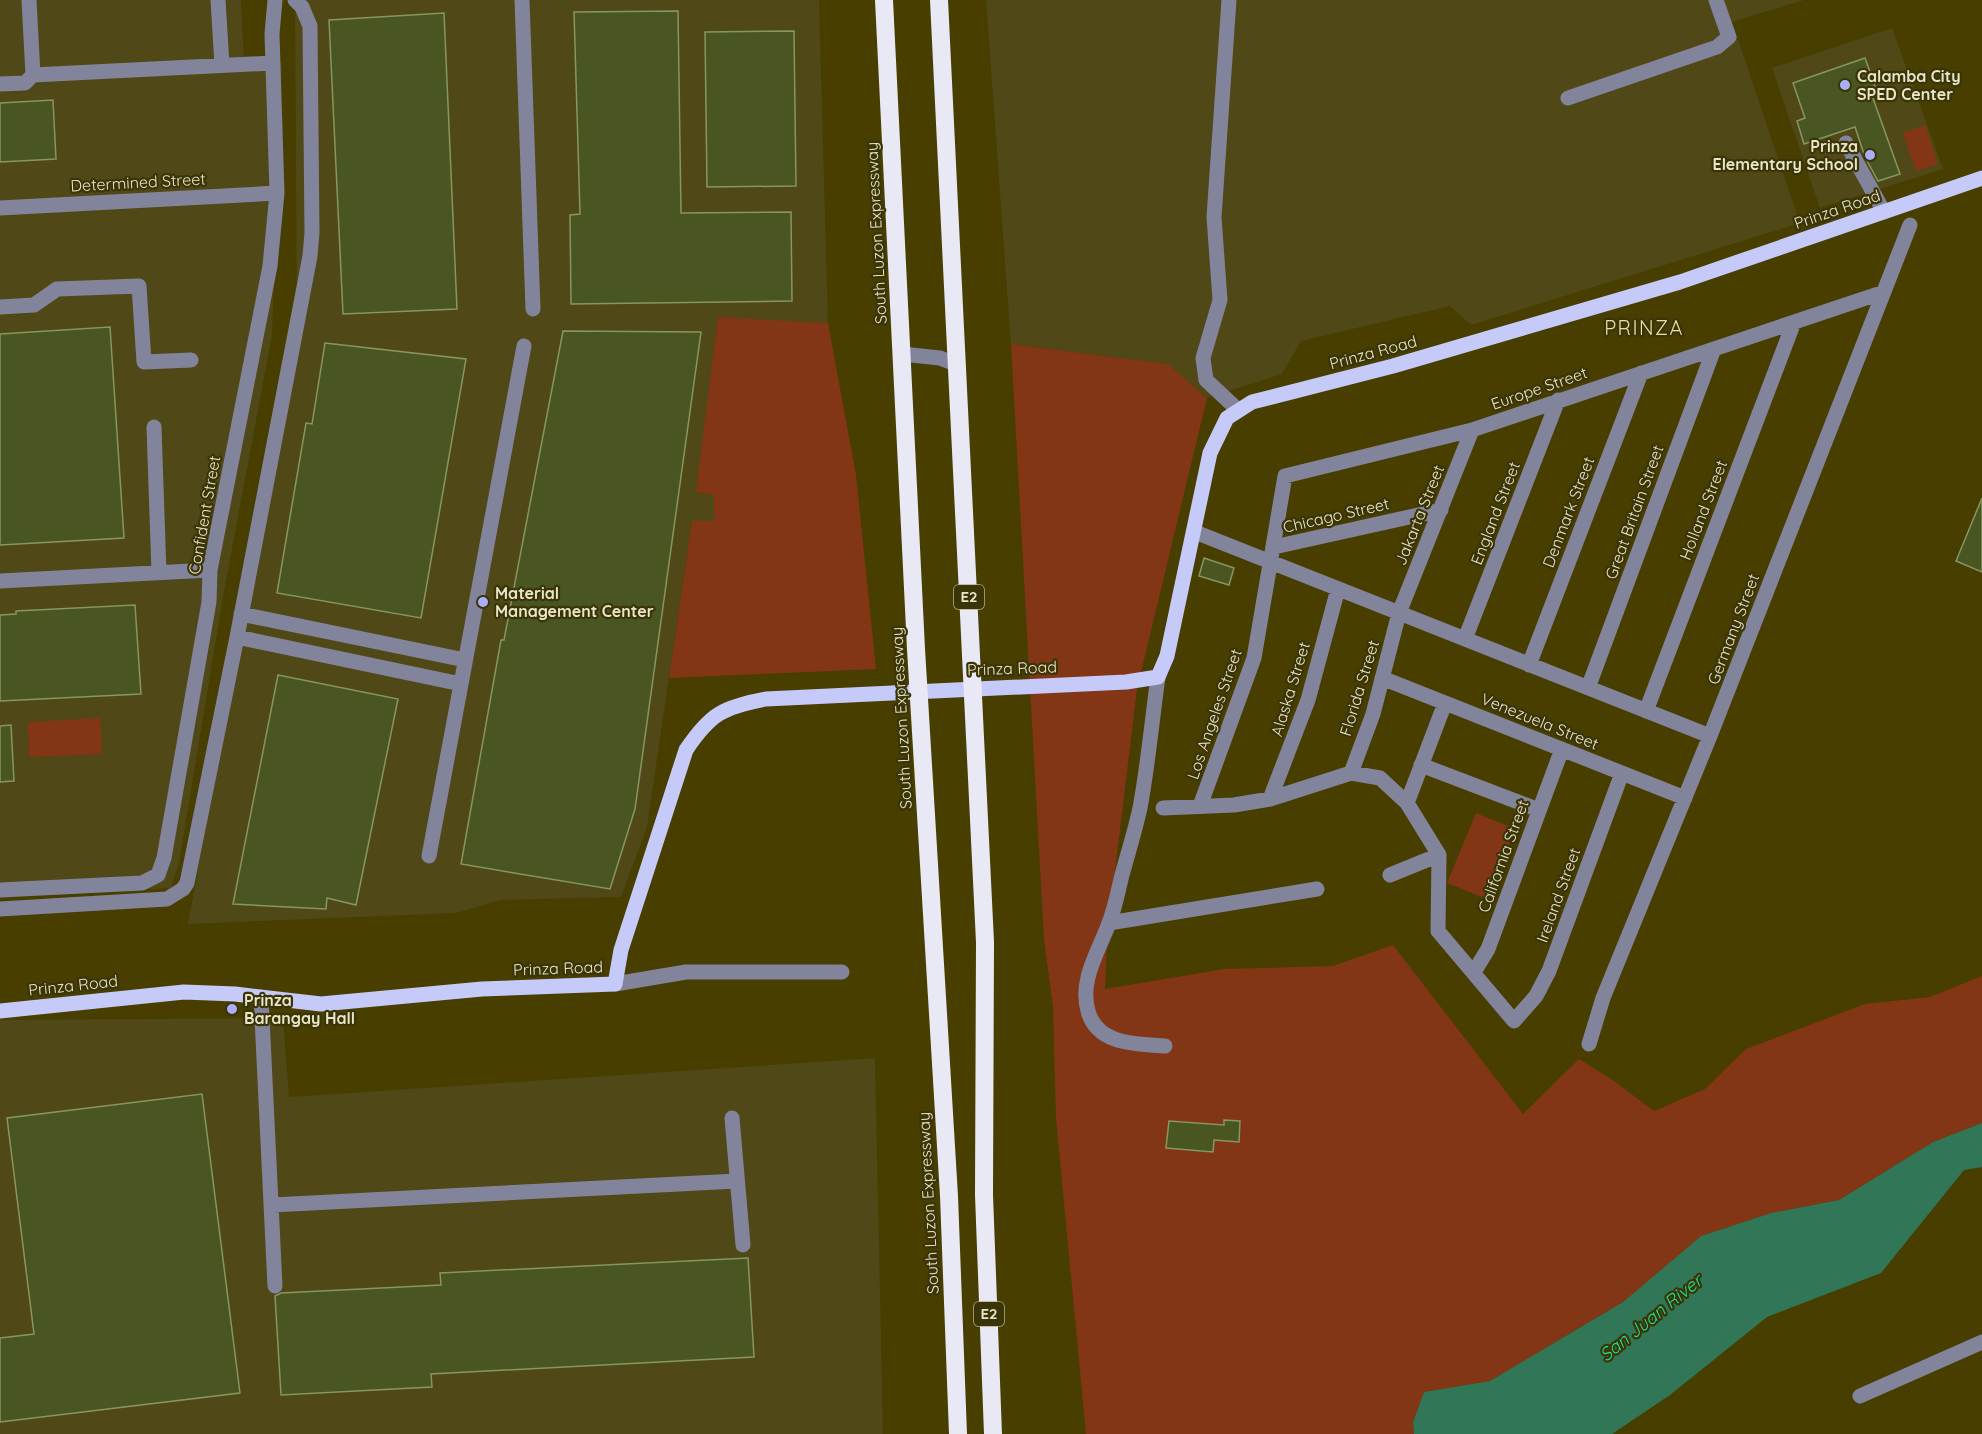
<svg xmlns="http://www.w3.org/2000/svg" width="1982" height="1434" viewBox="0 0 1982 1434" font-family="Quicksand,sans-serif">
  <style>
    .built { fill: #504816 }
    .green { fill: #833616 }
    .water { fill: #317656 }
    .building { fill: #495622; stroke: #879660; stroke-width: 1.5 }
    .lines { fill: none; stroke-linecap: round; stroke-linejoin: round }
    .minor { stroke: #82849b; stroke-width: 15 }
    .major { stroke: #c6caf9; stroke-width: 15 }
    .highway { stroke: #e8e9f5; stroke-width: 18 }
    .poi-dot { fill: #abaffb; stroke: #3a3407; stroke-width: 2 }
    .labels { text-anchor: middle; stroke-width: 4.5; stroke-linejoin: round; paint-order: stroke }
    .shield { fill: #3a3407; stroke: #b4b08e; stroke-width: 1.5 }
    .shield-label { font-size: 15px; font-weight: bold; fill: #e9e5c8 }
    .poi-label { font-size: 16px; font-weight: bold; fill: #e9e5c8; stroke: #3a3407; text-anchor: start }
    .street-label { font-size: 16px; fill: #e9e5c8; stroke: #3a3407 }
    .water-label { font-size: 18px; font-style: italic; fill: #1ce19a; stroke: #3a3407 }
    .quarter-label { font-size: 20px; letter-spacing: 1.5px; fill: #e9e0a5; stroke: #3a3407 }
  </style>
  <rect width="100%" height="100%" fill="#473e00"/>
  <path class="built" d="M0 0H241L244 63 282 62 272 335 223 597 179 863 171 888 0 898Z
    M295 0H819L828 323 718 318 697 492 714 495V521H692L647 827 621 897 501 900 456 913 188 924 297 331Z
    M986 0H1804L1732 22 1800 223 1471 325 1450 306 1301 341 1282 374 1207 398 1167 364 1011 344Z
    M1892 28 1943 169 1820 208 1772 68Z
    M283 1018 289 1097 875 1058 883 1434H0V1020Z"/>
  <path class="green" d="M1925 125 1938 164 1916 171 1903 133Z
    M718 317 828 323 856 475 876 669 669 678 692 521H714V495L696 492Z
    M1011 344 1168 364 1207 398 1137 689 1107 937 1105 989 1224 969 1333 966 1393 945 1523 1114 1579 1059 1614 1081 1654 1111 1705 1089 1746 1049 1865 1004 1930 997 1982 976V1123L1933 1142 1839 1200 1771 1213 1701 1236 1623 1302 1490 1381 1424 1392 1413 1422 1414 1434H1086L1056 1119 1053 1007 1044 939Z
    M100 718 102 754 29 757 28 722Z
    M1476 813 1515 829 1487 899 1447 883Z"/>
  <path class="water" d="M1982 1123V1167L1964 1170 1881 1273 1767 1317 1670 1395 1612 1434H1414L1413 1422 1424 1392 1490 1381 1623 1302 1701 1236 1771 1213 1839 1200 1933 1142Z"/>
  <path class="building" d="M678 11 681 213 791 212 792 301 571 304 570 215 580 214 574 12Z
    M444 13 457 309 343 314 329 20Z
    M794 31 796 186 707 187 705 32Z
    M1865 58 1875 86 1869 87 1900 174 1878 181 1865 157 1855 127 1804 144 1797 121 1805 118 1793 83Z
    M53 100 56 159 0 162V103Z
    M110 327 124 538 0 545V334Z
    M563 331 701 332 635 809 610 889 461 864 501 640H504Z
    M325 343 466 359 421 618 277 593 306 423 312 424Z
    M1982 498V572L1956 561Z
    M1204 558 1234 568 1229 585 1199 576Z
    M135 605 141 694 0 701V615L16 614V611Z
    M278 675 398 699 356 905 327 898 326 909 233 904Z
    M11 725 14 781 0 782V726Z
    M202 1094 240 1393 0 1422V1338L34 1334 7 1118Z
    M1224 1120 1240 1121 1239 1142 1214 1140 1213 1152 1166 1148 1169 1121 1224 1125Z
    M748 1258 754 1357 431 1374 432 1387 281 1395 275 1296 281 1293 441 1285 440 1273Z"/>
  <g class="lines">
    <path class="minor" d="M29 0 33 75
      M218 0 222 65
      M522 0 533 309
      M1229 0 1214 217 1220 300 1203 358 1206 380 1238 410
      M0 84 25 83 33 75 272 63
      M1568 98 1717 47 1729 37 1716 0
      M1846 143 1884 212
      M0 208 277 193
      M0 307 34 305 57 289 139 286 144 362 191 360
      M902 354 940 358 958 365
      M154 427 159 573
      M1195 532 1710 736
      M1274 547 1441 510
      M0 581 210 570
      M241 614 465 660
      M237 637 461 684
      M1465 639 1558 400
      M1529 665 1641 373
      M1158 677C1152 720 1148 765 1140 808 1135 831 1128 853 1122 875 1118 891 1115 908 1109 923 1099 951 1079 980 1088 1011 1097 1045 1136 1044 1165 1046
      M1382 678 1685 798
      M1588 688 1714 349
      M1646 711 1794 322
      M1421 765 1539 810
      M1351 773 1373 714 1399 613 1472 430
      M1270 799 1308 700 1338 589
      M1407 803 1445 703
      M1200 806 1254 658 1285 476 1472 430 1884 292
      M1163 808 1234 805 1270 799 1351 773 1380 778 1407 803 1439 855 1438 931 1514 1021 1536 996 1549 971 1622 773
      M429 856 524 346
      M1390 875 1439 855
      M0 890 142 883 158 875 164 858 209 602 210 570 270 266 277 193 272 34 275 0
      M0 909 167 899 183 889 187 883 237 637 310 256 312 233 310 26 302 7 295 0
      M1109 923 1317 889
      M1474 972 1488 949 1562 749
      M615 984 686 972H842
      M261 997 275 1286
      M1589 1044 1603 998 1710 736 1910 225
      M732 1118 743 1245
      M272 1205 737 1181
      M1860 1396 1982 1342"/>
    <path class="major" d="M0 1011 184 992 235 994 321 1004 482 989 615 984 621 950 686 750C710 714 723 707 766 699L1126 682 1158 677 1167 656 1210 453 1227 418 1252 402 1393 366 1680 282 1982 178"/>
    <path class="highway" d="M884 0 916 649 949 1196 958 1434
      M939 0 985 942 984 1195 993 1434"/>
  </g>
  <g class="poi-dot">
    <circle cx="1845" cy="85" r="6"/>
    <circle cx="1870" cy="155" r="6"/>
    <circle cx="483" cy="602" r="6"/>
    <circle cx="232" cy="1009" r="6"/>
  </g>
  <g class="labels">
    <g class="shield">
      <rect x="954" y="585" width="30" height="24" rx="4.5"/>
      <rect x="974" y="1302" width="30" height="24" rx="4.5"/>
    </g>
    <g class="shield-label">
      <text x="969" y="602">E2</text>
      <text x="989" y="1319">E2</text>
    </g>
    <g class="poi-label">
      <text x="1857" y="82">Calamba City<tspan x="1857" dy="18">SPED Center</tspan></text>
      <text x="1858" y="152" text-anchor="end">Prinza<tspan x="1858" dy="18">Elementary School</tspan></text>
      <text x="495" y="599">Material<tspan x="495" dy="18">Management Center</tspan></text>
      <text x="244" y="1006">Prinza<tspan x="244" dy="18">Barangay Hall</tspan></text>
    </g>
    <g class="street-label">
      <text transform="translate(138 182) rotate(-3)" y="6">Determined Street</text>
      <text transform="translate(1837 209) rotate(-19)" y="6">Prinza Road</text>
      <text transform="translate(876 233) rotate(-93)" y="6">South Luzon Expressway</text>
      <text transform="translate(1373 352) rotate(-15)" y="6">Prinza Road</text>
      <text transform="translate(1539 388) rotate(-19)" y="6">Europe Street</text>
      <text transform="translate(1703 510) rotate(-69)" y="6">Holland Street</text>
      <text transform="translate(1568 512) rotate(-69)" y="6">Denmark Street</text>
      <text transform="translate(1634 512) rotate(-70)" y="6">Great Britain Street</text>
      <text transform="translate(1495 513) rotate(-69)" y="6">England Street</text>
      <text transform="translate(204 515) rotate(-80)" y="6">Confident Street</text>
      <text transform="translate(1336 515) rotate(-13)" y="6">Chicago Street</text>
      <text transform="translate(1419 515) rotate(-68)" y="6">Jakarta Street</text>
      <text transform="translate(1733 629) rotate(-69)" y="6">Germany Street</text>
      <text transform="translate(1012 668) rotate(-2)" y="6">Prinza Road</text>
      <text transform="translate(1359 688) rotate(-73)" y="6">Florida Street</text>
      <text transform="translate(1290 689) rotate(-73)" y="6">Alaska Street</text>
      <text transform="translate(1214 714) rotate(-71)" y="6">Los Angeles Street</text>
      <text transform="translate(901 718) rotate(-93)" y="6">South Luzon Expressway</text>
      <text transform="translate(1540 721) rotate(22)" y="6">Venezuela Street</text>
      <text transform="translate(1503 856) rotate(-70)" y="6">California Street</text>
      <text transform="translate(1558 895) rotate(-70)" y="6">Ireland Street</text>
      <text transform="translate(558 968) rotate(-2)" y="6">Prinza Road</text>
      <text transform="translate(73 985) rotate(-6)" y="6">Prinza Road</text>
      <text transform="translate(928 1203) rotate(-93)" y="6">South Luzon Expressway</text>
    </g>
    <g class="water-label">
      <text transform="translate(1651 1318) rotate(-39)" y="6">San Juan River</text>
    </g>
    <g class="quarter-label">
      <text x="1644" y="335">PRINZA</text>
    </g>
  </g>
</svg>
